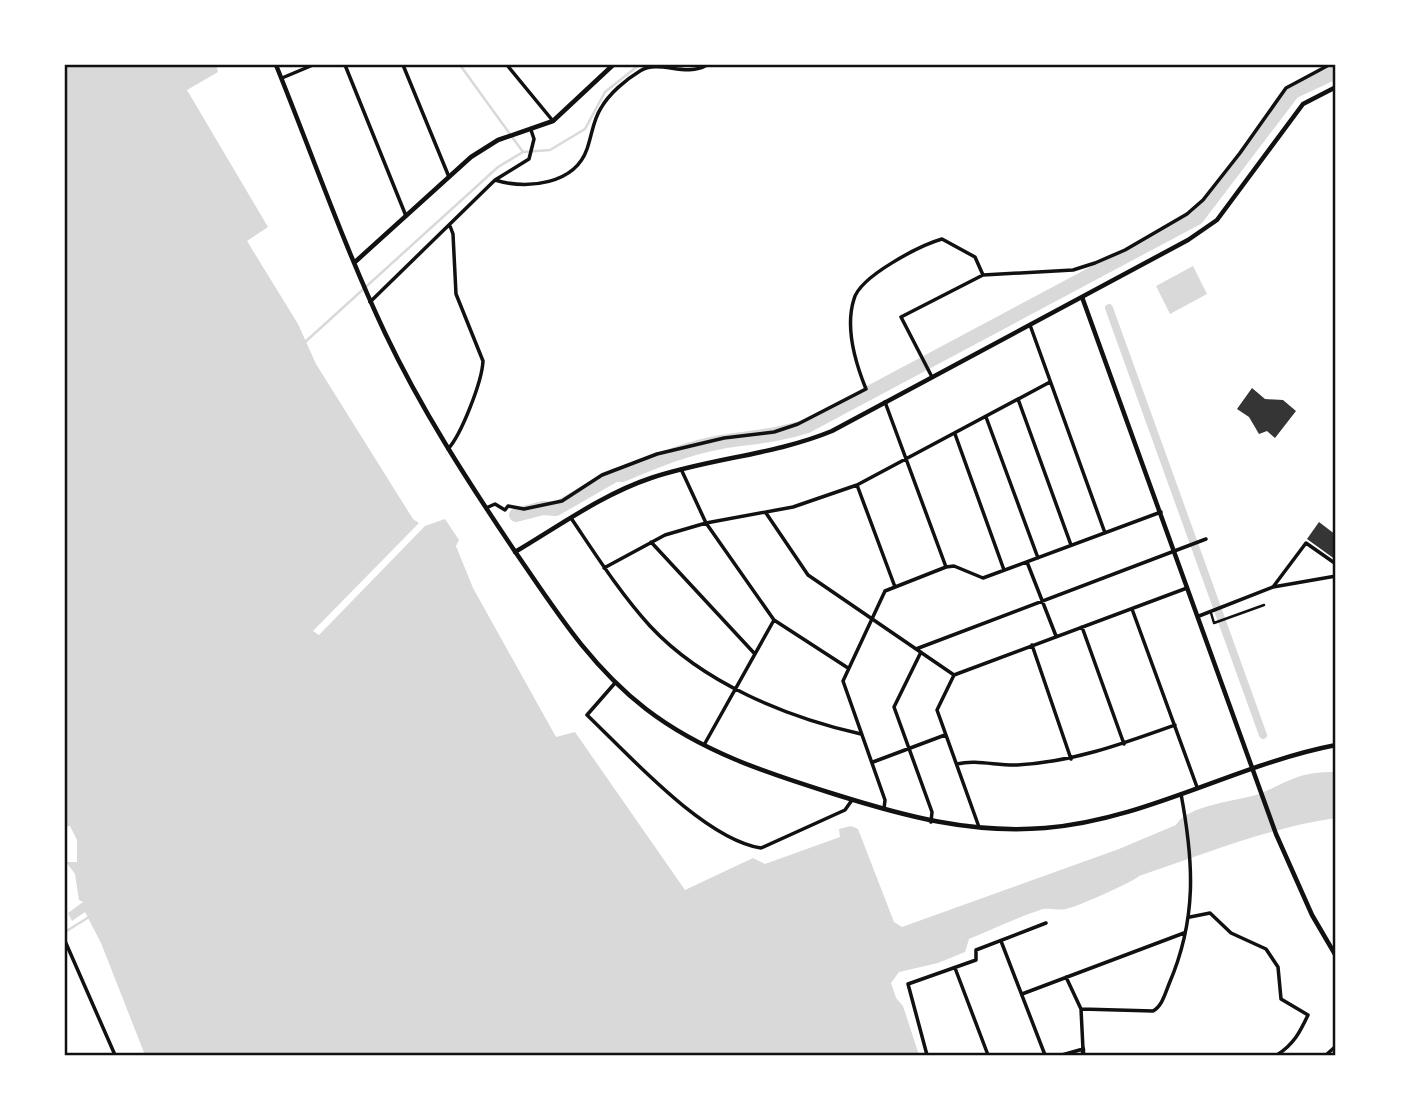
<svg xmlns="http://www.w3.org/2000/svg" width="1401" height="1120" viewBox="0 0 1401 1120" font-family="Rubik,sans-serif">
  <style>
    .water { fill: #d9d9d9 }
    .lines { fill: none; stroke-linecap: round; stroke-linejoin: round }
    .stream { stroke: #d9d9d9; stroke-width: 2.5 }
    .canal { stroke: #d9d9d9; stroke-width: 8 }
    .river { stroke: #d9d9d9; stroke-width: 14 }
    .building { fill: #353535 }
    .pedestrian { stroke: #111; stroke-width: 2.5 }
    .minor { stroke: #111; stroke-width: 3.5 }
    .tertiary { stroke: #111; stroke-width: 4.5 }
    .neatline { fill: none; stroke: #111; stroke-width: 2.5 }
  </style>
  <rect width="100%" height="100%" fill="#fff"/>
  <path class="water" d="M65 65H216L218 72 187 90 268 227 247 241 298 324 316 364 413 519 419 523 313 631 319 635 425 526 445 519 459 540 456 546 473 588 556 737 575 732 685 890 753 858 765 864 840 837 839 829 851 826 858 829 894 922 902 927 1119 849 1176 825C1187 805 1238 801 1259 794 1277 787 1295 775 1315 773 1322 772 1329 772 1336 772V818C1267 828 1204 854 1139 876 1135 881 1077 907 1066 909 1058 911 1048 907 1040 910 1016 918 993 929 969 939L965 952 938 963 899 972 891 983 896 998 903 1006 919 1055H145L101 943 85 912 72 921 68 913 83 902 79 900 75 874 66 862H77V840L70 826H65Z
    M1193 266 1207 294 1170 314 1156 286Z"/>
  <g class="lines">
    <path class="stream" d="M460 65 523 152
      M682 65H692
      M304 343 498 167 523 152 550 150 585 129 605 92 639 65
      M65 932 89 917"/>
    <path class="canal" d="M1109 308 1263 735"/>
    <path class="river" d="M516 515 543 508 556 509 615 475H622C654 462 686 448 721 442 751 437 777 436 807 426L1197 218 1293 92 1336 72"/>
  </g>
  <path class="building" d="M1252 388 1265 399 1283 400 1296 411 1275 438 1267 431 1259 434 1249 417 1237 409Z
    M1319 522 1336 535V560L1307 539Z"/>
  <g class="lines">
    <path class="pedestrian" d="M1211 613 1214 623 1264 605"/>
    <path class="minor" d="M345 65 406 216
      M403 65 449 177
      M507 65 553 121
      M282 78 313 65
      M495 180C528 190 575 184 587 149 592 135 593 120 601 108 609 94 625 80 640 71 660 59 685 78 707 65
      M370 302 495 180 529 159 534 139 531 130
      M1030 325 1105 533
      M932 377 901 317 983 275 1073 270 1095 263 1125 250 1187 214 1203 200 1240 153 1286 88 1329 65
      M1018 399 1071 545
      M885 402 946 567
      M986 417 1038 558
      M955 434 1004 570
      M448 449C461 435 482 382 483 361L456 294 453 234 450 226
      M681 469 706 523 774 620 848 668
      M857 485 895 587
      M486 508 495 504 505 510 508 506 524 509 562 501 602 475 657 454 724 438 774 432 798 424 866 389C855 362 845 327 854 299 860 276 921 245 942 239L975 257 983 275
      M766 513 808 575 954 675
      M571 518C596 555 620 593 650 626 703 683 786 717 861 734
      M651 542 754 653
      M1027 562 1056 636
      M604 568 665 535 706 523 793 507 857 485 1050 382
      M1273 587 1306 543 1336 564
      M1132 609 1197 787
      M1199 616 1273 587 1336 576
      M1082 627 1124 744
      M1032 645 1071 759
      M916 649 1206 539
      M921 652 894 707 932 812 931 822
      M615 683 587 715C629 755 704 839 761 848L845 810 852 800
      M704 745 774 620
      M873 762 945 735
      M957 764C976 759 998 766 1017 765 1073 762 1122 744 1175 725
      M884 809 885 800 843 681 885 591 946 567 954 566 983 578 1161 512
      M979 827 937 710 954 675 1187 588
      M1190 917 1210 913 1231 933 1266 949 1278 967 1281 999 1308 1015C1300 1032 1294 1044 1277 1055
      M65 941 115 1055
      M1001 941 1045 1055
      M955 968 988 1055
      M1022 994 1184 933
      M1081 1009 1153 1011C1162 1006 1165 994 1169 984 1197 919 1194 863 1181 794
      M927 1055 908 984 976 960V950L1046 923
      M1062 1055 1083 1049 1081 1009 1066 977
      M1326 1055 1336 1046"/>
    <path class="tertiary" d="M276 65C312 154 344 246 385 333 421 409 467 480 514 550 554 608 589 665 646 709 702 752 767 773 834 794 904 816 970 834 1045 828 1146 820 1237 764 1336 745
      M355 262 471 157 498 140 553 121 613 65
      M1082 297 1276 834 1312 915 1336 956
      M515 552C559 526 603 494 651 478 711 458 774 455 832 431L1188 240 1217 220 1303 104 1336 87
      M1083 1049V1055"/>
  </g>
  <rect width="1401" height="1120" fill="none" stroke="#ffffff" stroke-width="133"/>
  <rect x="66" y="66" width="1268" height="988" class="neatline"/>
</svg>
